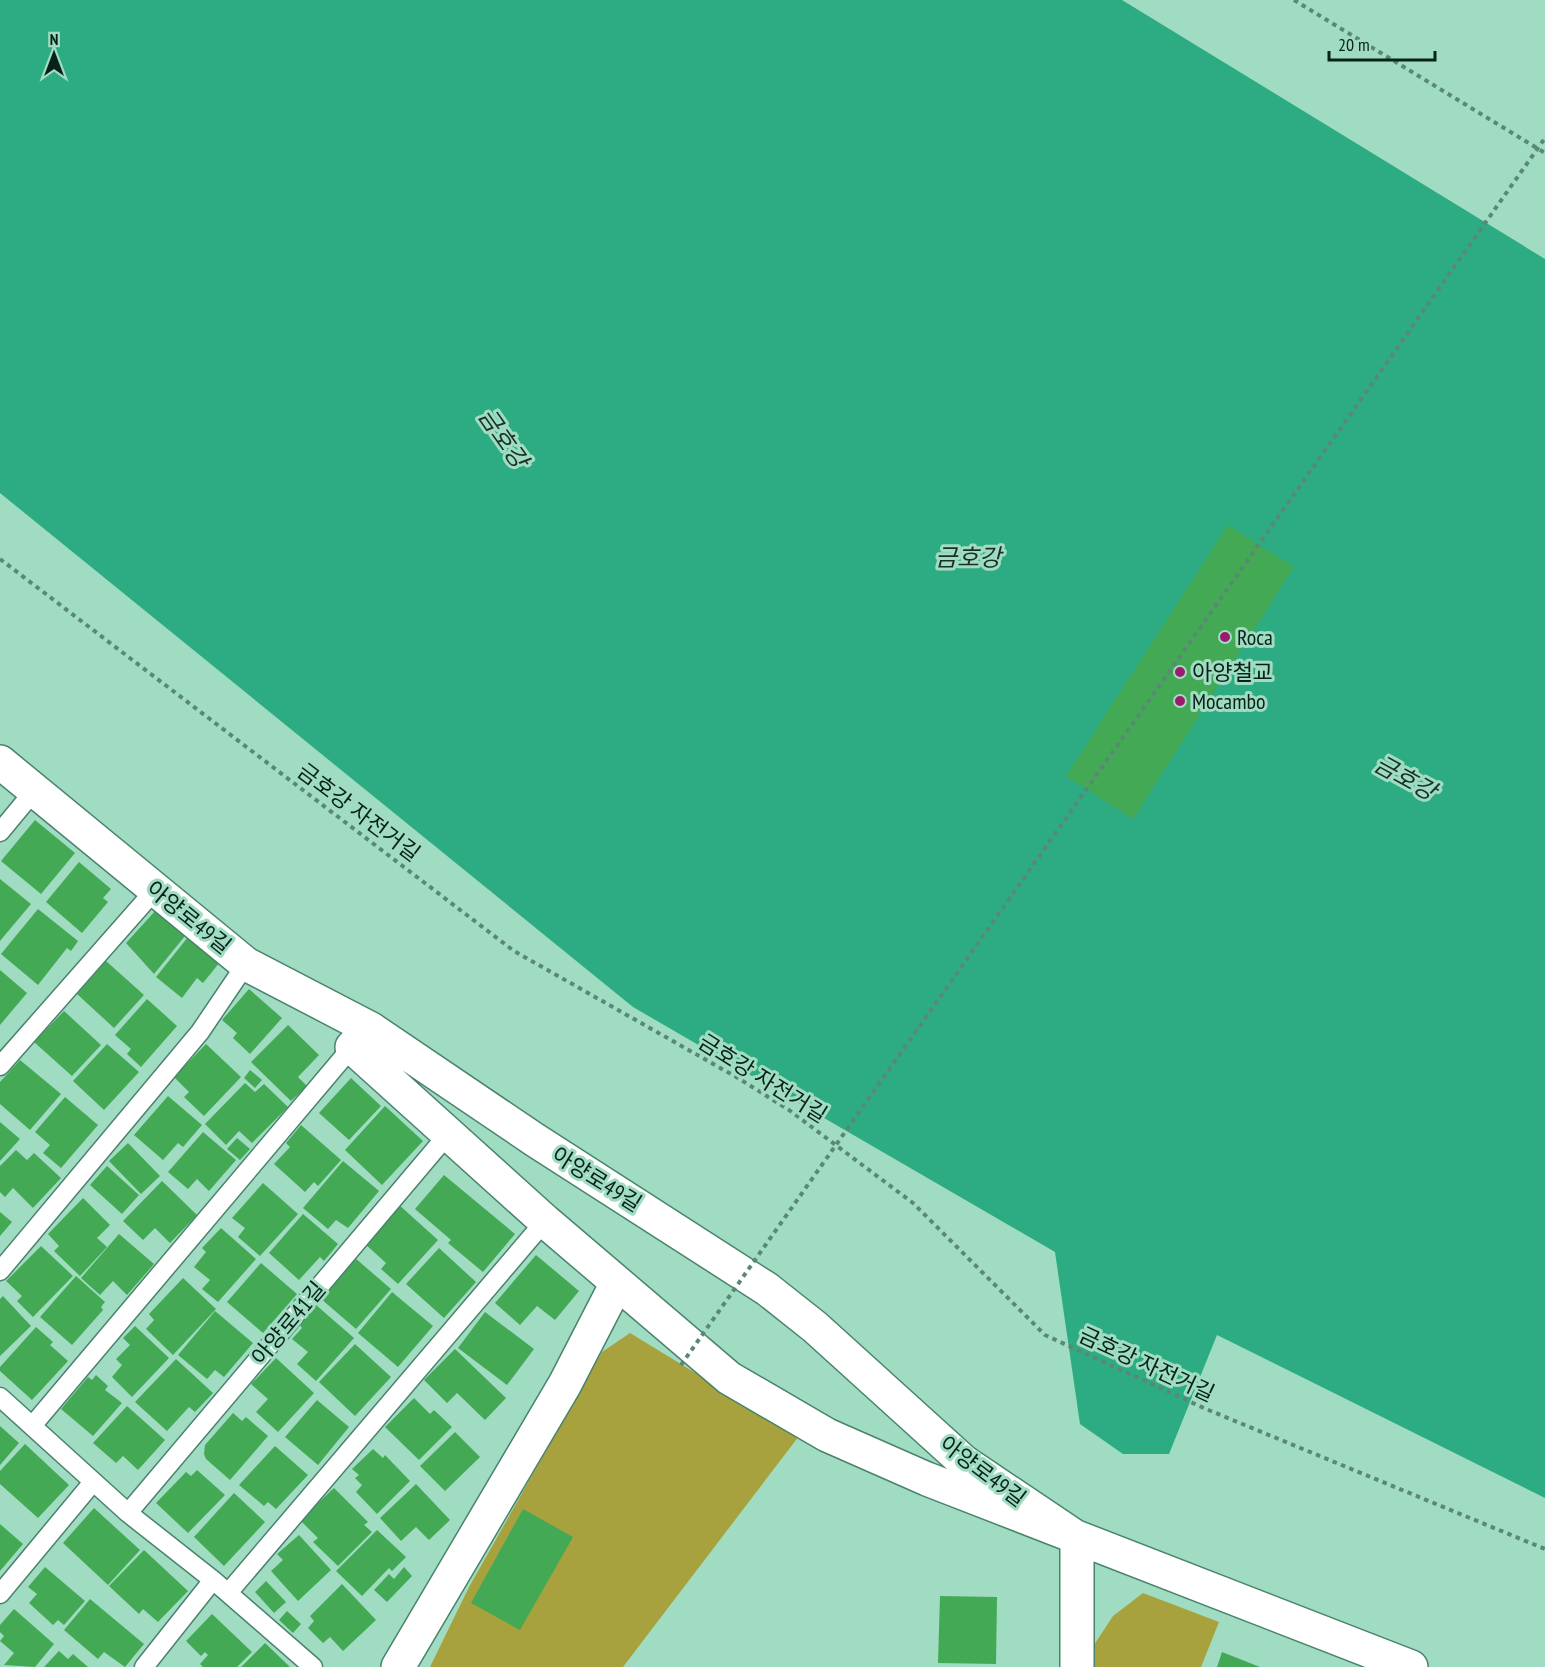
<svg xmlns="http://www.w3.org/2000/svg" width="1545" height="1667" viewBox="0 0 1545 1667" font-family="'PT Sans Narrow','Noto Sans KR',sans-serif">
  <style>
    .green { fill: #a7a23e }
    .water { fill: #2dab82 }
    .building { fill: #44a954 }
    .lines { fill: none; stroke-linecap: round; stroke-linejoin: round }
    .service-casing { stroke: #49836c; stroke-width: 21 }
    .minor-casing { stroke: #49836c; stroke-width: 36 }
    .path { stroke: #5b8876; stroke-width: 4; stroke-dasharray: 4.5 4.5; stroke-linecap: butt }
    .service { stroke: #fff; stroke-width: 18 }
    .minor { stroke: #fff; stroke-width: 33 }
    .path-bridge { stroke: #5b8876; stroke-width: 4; stroke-dasharray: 4.5 4.5; stroke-linecap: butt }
    .poi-dot { fill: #9c1b6f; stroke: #9fdcc2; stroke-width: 2 }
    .labels { text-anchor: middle; stroke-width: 6; stroke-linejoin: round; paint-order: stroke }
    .poi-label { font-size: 22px; fill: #092219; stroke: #9fdcc2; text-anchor: start }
    .street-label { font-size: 22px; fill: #092219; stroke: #9fdcc2 }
    .water-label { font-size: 24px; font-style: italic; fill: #173127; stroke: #9fdcc2 }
  </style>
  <rect width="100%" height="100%" fill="#9fdcc2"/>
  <path class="green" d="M630 1333 799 1436 623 1667H430L469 1587 602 1352Z
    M1143 1593 1219 1622 1201 1667H1095L1094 1645 1113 1616Z"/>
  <path class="water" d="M0 0H1122L1545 259V1498L1217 1335 1169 1454H1123L1080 1424 1055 1252 633 1007 0 493Z"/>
  <path class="building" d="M1228 525 1294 567 1133 819 1066 776Z
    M35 820 75 853 41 894 1 861Z
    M79 862 111 889 103 898 108 902 82 933 46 902Z
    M0 879 31 904 0 941Z
    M38 909 78 941 71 951 67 948 38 985 1 954Z
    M156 910 185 936 154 974 126 943Z
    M188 937 220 962 203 983 197 978 182 998 156 977Z
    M106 961 144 995 114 1028 77 994Z
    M0 970 27 993 0 1025Z
    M249 989 282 1018 250 1054 233 1038 237 1033 222 1020Z
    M147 999 177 1026 141 1067 127 1054 131 1049 115 1035Z
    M64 1011 101 1045 72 1076 34 1042Z
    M288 1025 319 1055 298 1077 307 1086 291 1101 251 1062Z
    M107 1044 139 1072 104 1110 73 1081Z
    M206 1044 241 1077 204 1116 184 1097 189 1092 174 1077Z
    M20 1060 61 1094 30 1130 0 1104V1082Z
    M250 1070 262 1080 255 1088 244 1078Z
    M351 1078 381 1106 349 1140 319 1113Z
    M245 1083 255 1092 264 1084 288 1107 252 1143 239 1131 226 1145 205 1124Z
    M168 1096 202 1125 183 1147 178 1143 163 1160 134 1135Z
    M65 1097 98 1125 61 1168 43 1153 50 1145 35 1132Z
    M385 1106 423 1141 382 1185 345 1150Z
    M0 1122 20 1139 0 1161Z
    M301 1125 341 1160 318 1186 314 1182 305 1192 274 1164 290 1147 286 1143Z
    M203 1132 236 1160 209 1191 197 1179 188 1189 168 1172Z
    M237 1138 250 1149 240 1160 227 1149Z
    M128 1143 160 1176 141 1194 109 1161Z
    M16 1150 27 1160 34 1153 61 1178 33 1208 13 1188 5 1197 0 1192V1166Z
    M343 1161 379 1191 348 1228 336 1220 328 1229 303 1208Z
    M107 1166 139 1195 122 1214 90 1185Z
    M444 1175 515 1234 483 1272 448 1243 451 1240 415 1209Z
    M162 1181 197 1215 170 1243 155 1228 143 1240 123 1221Z
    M263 1183 298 1214 260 1256 238 1237 245 1228 232 1218Z
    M83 1198 110 1225 97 1238 107 1247 80 1276 54 1251 59 1246 48 1234Z
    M398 1204 438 1240 398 1284 381 1269 386 1263 364 1243Z
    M0 1212 12 1222 0 1236Z
    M303 1214 338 1244 324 1261 320 1257 299 1280 269 1253Z
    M221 1228 256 1259 218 1302 202 1289 210 1280 194 1267 206 1252 202 1248Z
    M119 1234 154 1264 127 1295 113 1281 100 1295 81 1278Z
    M41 1246 73 1276 33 1317 17 1301 22 1296 6 1281Z
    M439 1248 476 1282 444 1318 406 1284Z
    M536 1255 579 1291 555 1320 537 1306 520 1325 495 1303Z
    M355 1258 391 1289 356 1329 320 1298Z
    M261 1263 297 1294 263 1333 227 1302Z
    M76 1276 105 1302 101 1307 103 1310 72 1345 40 1317Z
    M183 1278 216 1309 173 1355 146 1329 154 1320 149 1314Z
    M392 1292 433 1326 398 1367 358 1333Z
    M3 1296 31 1326 0 1356V1299Z
    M316 1305 354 1338 316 1381 297 1364 308 1352 292 1339 302 1328 299 1324Z
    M215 1311 253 1343 224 1377 215 1370 207 1379 178 1355Z
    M485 1312 534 1349 507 1385 458 1348Z
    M135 1326 169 1358 132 1397 112 1377 122 1365 116 1359 130 1345 123 1338Z
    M36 1327 53 1342 50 1345 68 1361 32 1400 0 1371V1367Z
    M355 1344 391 1377 355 1416 319 1382Z
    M455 1349 506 1398 485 1420 457 1393 447 1403 424 1380Z
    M276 1358 314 1393 278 1432 256 1412 268 1399 251 1384Z
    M176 1359 213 1393 195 1412 189 1407 167 1431 135 1402Z
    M96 1375 108 1386 105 1390 122 1403 93 1436 61 1409 88 1377 92 1380Z
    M414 1398 430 1414 434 1410 452 1427 419 1460 385 1427Z
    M317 1400 349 1427 318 1465 285 1437Z
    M127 1406 165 1440 138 1470 123 1456 116 1463 93 1443Z
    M233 1413 242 1421 246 1417 268 1436 230 1480 206 1459 204 1454 205 1445Z
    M0 1426 19 1443 0 1465Z
    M455 1432 480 1457 445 1491 420 1466Z
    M25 1444 69 1485 38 1518 0 1484V1471Z
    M275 1446 308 1475 276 1509 268 1502 264 1506 239 1485Z
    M373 1449 383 1458 385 1455 410 1481 377 1514 356 1492 362 1485 355 1478 359 1475 352 1469Z
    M197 1470 225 1495 188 1533 156 1503 186 1472 191 1476Z
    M416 1484 450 1520 429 1540 416 1527 401 1541 380 1518Z
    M334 1488 368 1522 364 1525 372 1532 338 1566 313 1542 318 1538 300 1520Z
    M234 1493 265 1522 224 1566 194 1537Z
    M94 1508 140 1550 108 1585 63 1543Z
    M523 1509 573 1537 520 1630 471 1603Z
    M0 1524 23 1544 0 1571Z
    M377 1530 406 1557 392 1571 389 1568 362 1596 336 1571Z
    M299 1535 331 1570 298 1601 271 1571 283 1560 277 1554Z
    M144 1550 188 1591 158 1622 143 1609 139 1614 109 1586Z
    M45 1567 85 1601 64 1625 58 1620 53 1625 29 1603 37 1594 28 1587Z
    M404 1567 412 1576 387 1602 374 1590 389 1574 394 1579Z
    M266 1581 286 1602 274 1613 255 1592Z
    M342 1584 376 1620 343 1651 330 1637 323 1643 308 1628 314 1621 310 1616Z
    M940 1596 997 1597 996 1664 938 1663Z
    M90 1599 144 1644 125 1667 104 1652 98 1659 64 1630Z
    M14 1609 54 1644 35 1667 4 1665 14 1653 0 1641 4 1636 0 1632V1625Z
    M287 1611 301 1624 293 1633 279 1620Z
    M212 1614 252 1652 237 1667H203L200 1664 208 1655 205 1652 201 1656 186 1641Z
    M265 1643 290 1667H241Z
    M59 1651 68 1659 73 1654 88 1667H44Z
    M1222 1652 1260 1667H1217Z"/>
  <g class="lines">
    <g class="service-casing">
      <path id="service" d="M0 832 34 791
        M0 1066 155 890
        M0 1271 200 1032 246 964
        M0 1397 128 1513 213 1580 313 1667
        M32 1426 352 1047
        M128 1513 449 1133
        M228 1593 545 1221
        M0 1594 93 1482
        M144 1667 213 1580"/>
    </g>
    <g class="minor-casing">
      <path id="minor" d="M0 762 246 964 371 1029 535 1140 767 1289 815 1327 964 1462 1077 1538
        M371 1029 352 1047 545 1221 729 1378 827 1435 927 1479 1411 1667
        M1077 1538V1667
        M398 1667 565 1384 617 1283"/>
    </g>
    <path class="path" d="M1294 0 1545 153
      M0 559 514 951 738 1078 789 1110 913 1203 1045 1335 1206 1409 1545 1549"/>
    <use href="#service" class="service"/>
    <use href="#minor" class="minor"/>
    <path class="path-bridge" d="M681 1365 1545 138"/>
  </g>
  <g class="poi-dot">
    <circle cx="1225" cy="637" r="6"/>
    <circle cx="1180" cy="672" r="6"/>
    <circle cx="1180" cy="701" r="6"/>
  </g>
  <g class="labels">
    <g class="poi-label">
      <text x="1237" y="645">Roca</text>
      <text x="1192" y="680">아양철교</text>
      <text x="1192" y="709">Mocambo</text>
    </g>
    <g class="street-label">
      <text transform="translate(359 812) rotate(37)" y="8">금호강 자전거길</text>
      <text transform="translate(189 917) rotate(39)" y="8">아양로49길</text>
      <text transform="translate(763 1078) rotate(32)" y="8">금호강 자전거길</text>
      <text transform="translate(597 1179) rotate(32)" y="8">아양로49길</text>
      <text transform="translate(288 1323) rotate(-50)" y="8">아양로41길</text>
      <text transform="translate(1147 1364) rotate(25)" y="8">금호강 자전거길</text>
      <text transform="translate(983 1471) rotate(37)" y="8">아양로49길</text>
    </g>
    <g class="water-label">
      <text transform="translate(503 438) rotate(55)" y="8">금호강</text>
      <text x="968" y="566">금호강</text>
      <text transform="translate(1405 778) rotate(29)" y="8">금호강</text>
    </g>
  </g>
  <g transform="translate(54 54)" stroke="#9fdcc2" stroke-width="4.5" paint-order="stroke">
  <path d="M0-4.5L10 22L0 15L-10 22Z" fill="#092219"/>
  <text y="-9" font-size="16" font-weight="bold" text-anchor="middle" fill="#092219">N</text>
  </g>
  <path d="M1329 51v9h106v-9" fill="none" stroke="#092219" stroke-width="3"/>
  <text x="1338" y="51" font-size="18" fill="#092219" stroke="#9fdcc2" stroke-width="4.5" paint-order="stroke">20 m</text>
</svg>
